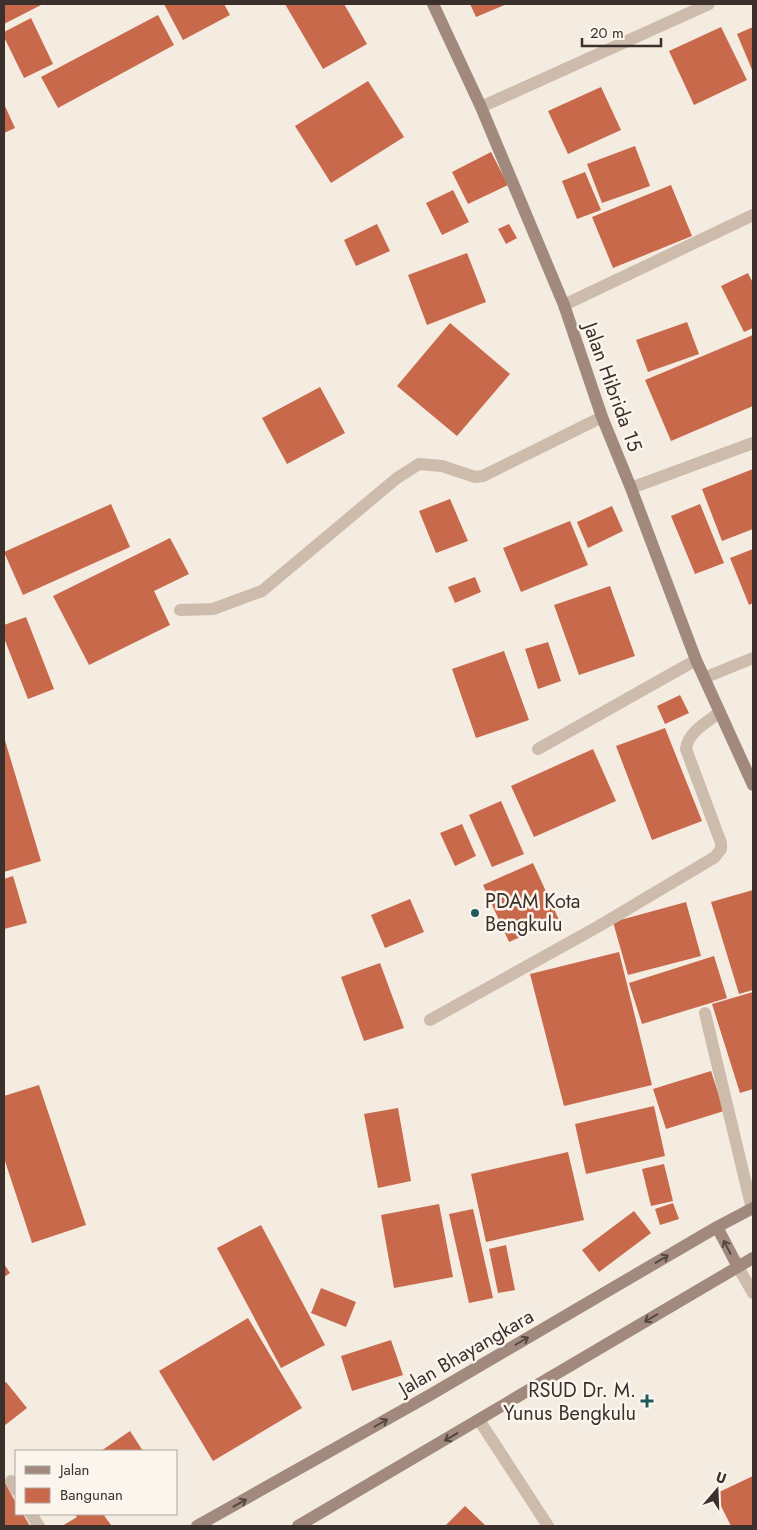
<svg xmlns="http://www.w3.org/2000/svg" width="757" height="1530" viewBox="0 0 757 1530" font-family="Jost,sans-serif">
  <style>
    .building { fill: #c8694b }
    .lines { fill: none; stroke-linecap: round; stroke-linejoin: round }
    .lane { stroke: #cdbbac; stroke-width: 12 }
    .street { stroke: #cdbbac; stroke-width: 12 }
    .secondary { stroke: #a18a7d; stroke-width: 12 }
    .oneway { stroke: #544640 }
    .poi-dot { fill: #1f5a5e; stroke: #fbf5ee; stroke-width: 2 }
    .labels { text-anchor: middle; stroke-width: 5; stroke-linejoin: round; paint-order: stroke }
    .street-label { font-size: 20px; fill: #3b302b; stroke: #fbf5ee }
    .poi-label { font-size: 20px; fill: #3b302b; stroke: #fbf5ee; text-anchor: start }
  </style>
  <rect width="100%" height="100%" fill="#f4ebe1"/>
  <path class="building" d="M4 4H43L4 24Z
    M164 4H224L230 15 183 40Z
    M285 4H344L367 44 323 69Z
    M470 4H507L476 17Z
    M158 15 174 45 58 108 41 77Z
    M31 18 53 64 24 78 4 37V32Z
    M721 27 747 80 694 105 669 51Z
    M753 27V72L737 34Z
    M368 81 404 137 331 183 295 126Z
    M601 87 621 130 568 154 548 111Z
    M4 104 15 128 4 133Z
    M635 146 650 186 602 203 587 164Z
    M491 152 508 185 468 204 452 172Z
    M585 172 601 210 577 219 562 181Z
    M671 185 692 236 613 268 592 217Z
    M453 190 469 222 442 235 426 203Z
    M377 224 390 251 356 266 344 240Z
    M509 224 517 238 506 244 498 229Z
    M467 253 486 302 427 325 408 275Z
    M748 273 753 283V328L744 332 721 286Z
    M687 322 699 354 648 372 636 340Z
    M450 323 510 374 457 436 397 386Z
    M753 335V406L671 441 645 380Z
    M320 387 345 433 287 464 262 418Z
    M753 469V529L722 541 702 489Z
    M450 499 468 541 436 553 419 511Z
    M111 504 130 547 23 595 4 552Z
    M700 504 724 563 695 574 671 516Z
    M612 506 623 531 588 548 577 522Z
    M570 521 588 565 521 592 503 548Z
    M170 538 189 574 154 591 170 625 89 665 53 596Z
    M753 549V603L749 605 730 558Z
    M475 577 481 592 455 603 448 587Z
    M610 586 635 656 579 675 554 605Z
    M26 617 54 689 28 699 4 638V625Z
    M548 642 561 681 538 689 525 649Z
    M504 651 529 720 476 738 452 669Z
    M680 695 689 713 665 724 657 706Z
    M665 728 702 821 652 840 616 746Z
    M4 737 41 861 4 872Z
    M593 749 616 801 534 837 511 786Z
    M501 801 524 854 492 867 469 815Z
    M462 824 476 856 455 866 440 833Z
    M533 863 559 920 509 942 483 885Z
    M13 876 27 923 4 929V879Z
    M753 890V990L739 994 711 902Z
    M410 899 424 932 385 948 371 915Z
    M686 902 701 956 628 975 613 922Z
    M619 952 652 1085 564 1106 530 974Z
    M714 956 727 998 642 1024 629 983Z
    M380 963 404 1028 364 1041 341 977Z
    M753 992V1089L740 1093 712 1004Z
    M711 1071 724 1111 666 1129 653 1089Z
    M39 1085 86 1225 32 1243 4 1158V1096Z
    M654 1106 665 1156 586 1174 575 1124Z
    M398 1108 411 1181 378 1188 364 1114Z
    M568 1152 584 1220 486 1242 471 1174Z
    M664 1164 673 1201 651 1206 642 1169Z
    M673 1203 679 1219 660 1225 655 1209Z
    M439 1204 453 1277 394 1288 381 1215Z
    M473 1209 493 1298 469 1303 449 1214Z
    M634 1211 651 1233 599 1272 582 1250Z
    M261 1225 325 1345 281 1368 217 1248Z
    M506 1245 515 1290 498 1293 489 1249Z
    M4 1264 10 1273 4 1277Z
    M321 1288 356 1302 346 1327 311 1313Z
    M248 1318 302 1408 213 1461 159 1371Z
    M391 1340 403 1375 352 1391 341 1356Z
    M6 1382 27 1408 4 1426V1383Z
    M130 1431 143 1451H101Z
    M753 1476V1526H731L715 1494Z
    M4 1481 16 1503V1514H23L30 1526H4Z
    M465 1506 486 1526H445Z
    M75 1514H103L111 1525 62 1526 77 1517Z"/>
  <g class="lines">
    <path class="lane" d="M180 610 213 609 262 591 397 478 419 464 442 466 475 477 483 476 602 417
      M705 1013 752 1209
      M430 1020 599 926 715 857 721 849V843L686 749C688 732 707 722 720 712
      M738 1267 753 1293
      M479 1420 548 1526
      M11 1481 16 1490
      M31 1514 39 1526"/>
    <path class="street" d="M481 107 709 4
      M564 305 753 215
      M631 488 753 443
      M704 678 753 658
      M538 749 696 660"/>
    <path class="secondary" d="M433 4 481 107 564 305 602 417 631 488 696 660 753 785
      M717 1227 738 1267
      M197 1526 430 1395 717 1227 753 1208
      M298 1526 753 1258"/>
  </g>
  <defs><path id="oneway-shaft" d="M-6 0H5M1.5-3L5.5 0L1.5 3" fill="none" stroke-width="1.6" stroke-linecap="round" stroke-linejoin="round" transform="scale(1.25)"/></defs>
  <g class="oneway">
    <use href="#oneway-shaft" transform="translate(727 1247) rotate(-118)"/>
    <use href="#oneway-shaft" transform="translate(662 1259) rotate(-31)"/>
    <use href="#oneway-shaft" transform="translate(651 1318) rotate(150)"/>
    <use href="#oneway-shaft" transform="translate(522 1341) rotate(-30)"/>
    <use href="#oneway-shaft" transform="translate(381 1423) rotate(-30)"/>
    <use href="#oneway-shaft" transform="translate(451 1437) rotate(149)"/>
    <use href="#oneway-shaft" transform="translate(240 1503) rotate(-29)"/>
  </g>
  <g class="poi-dot">
    <circle cx="475" cy="913" r="5"/>
    <path d="M644.5 1393.5h5v5h5v5h-5v5h-5v-5h-5v-5h5z"/>
  </g>
  <g class="labels">
    <g class="street-label">
      <text transform="translate(613 387) rotate(70)" y="7">Jalan Hibrida 15</text>
      <text transform="translate(466 1352) rotate(-30)" y="7">Jalan Bhayangkara</text>
    </g>
    <g class="poi-label">
      <text x="485" y="908">PDAM Kota<tspan x="485" dy="23">Bengkulu</tspan></text>
      <text x="636" y="1397" text-anchor="end">RSUD Dr. M.<tspan x="636" dy="23">Yunus Bengkulu</tspan></text>
    </g>
  </g>
  <rect width="757" height="1530" fill="none" stroke="#3b302b" stroke-width="10"/>
  <rect x="15" y="1450" width="162" height="65" fill="#fbf5ee" stroke="#aea6a0"/>
  <rect x="25" y="1466" width="25" height="8" fill="#a18a7d" stroke="#aea6a0"/>
  <text x="60" y="1475" font-size="15" fill="#3b302b">Jalan</text>
  <rect x="25" y="1488" width="25" height="15" fill="#c8694b" stroke="#aea6a0"/>
  <text x="60" y="1500" font-size="15" fill="#3b302b">Bangunan</text>
  <g transform="translate(717 1490) rotate(19)" stroke="#fbf5ee" stroke-width="4" paint-order="stroke">
  <path d="M0-4L9 19L0 12L-9 19Z" fill="#3b302b"/>
  <text y="-8" font-size="14" font-weight="bold" text-anchor="middle" fill="#3b302b">U</text>
  </g>
  <path d="M582 38v8h79v-8" fill="none" stroke="#3b302b" stroke-width="2.5"/>
  <text x="590" y="38" font-size="15" fill="#3b302b" stroke="#fbf5ee" stroke-width="4" paint-order="stroke">20 m</text>
</svg>
